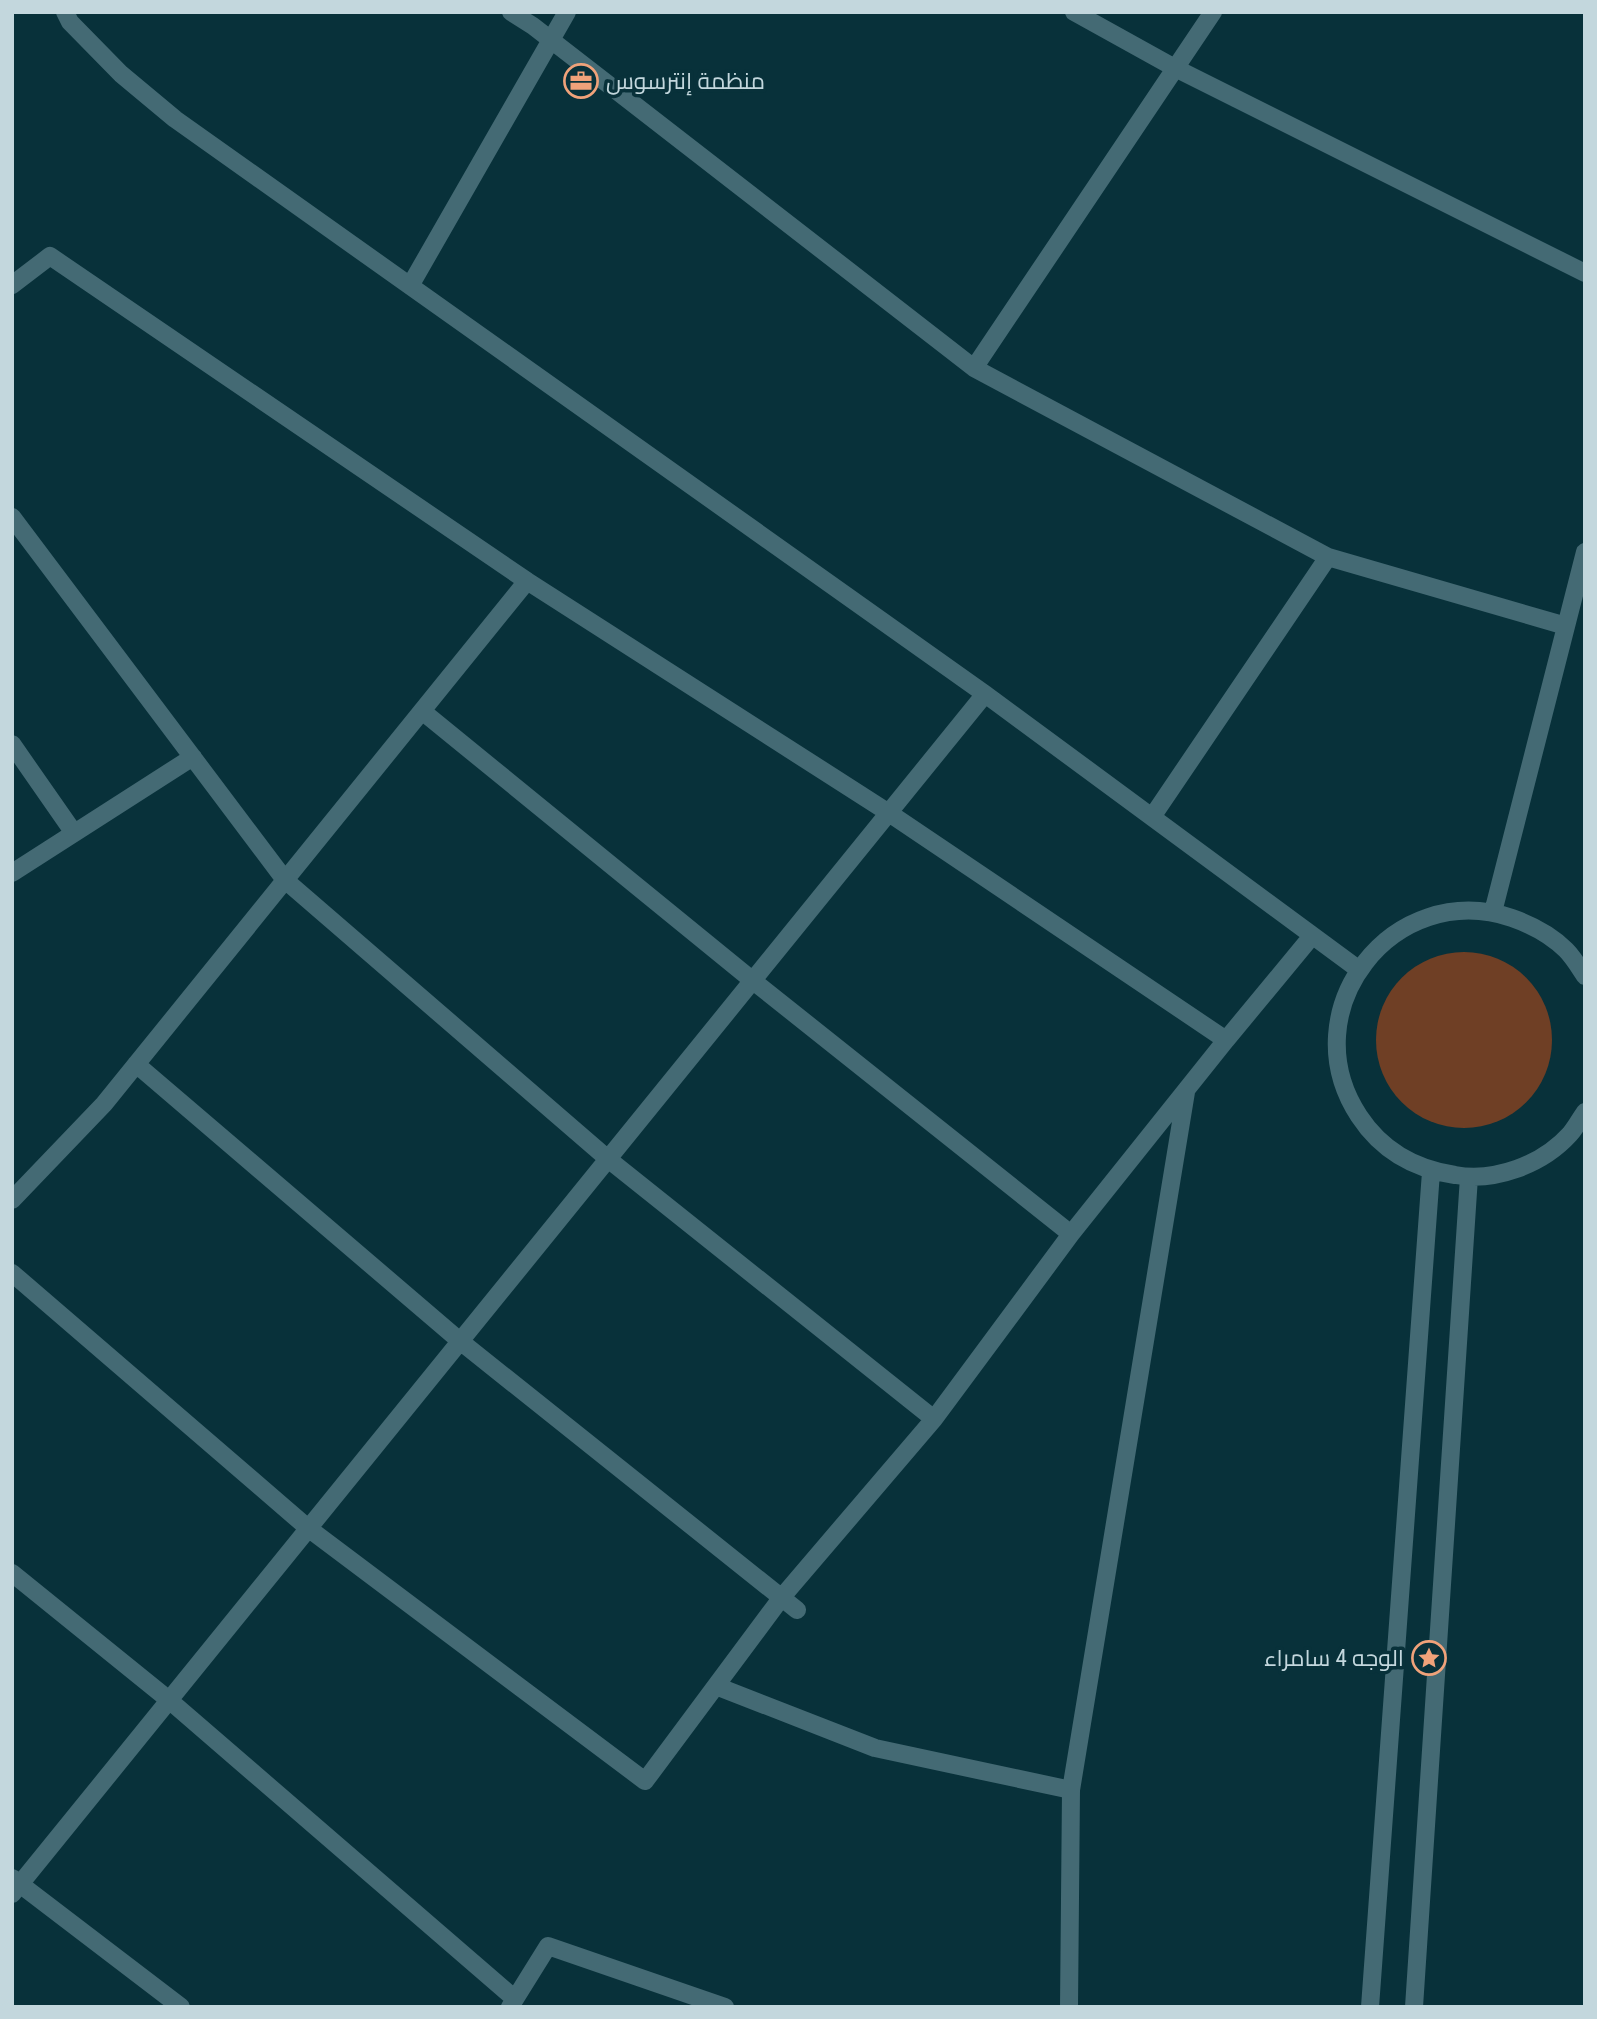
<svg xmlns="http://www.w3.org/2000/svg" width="1597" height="2019" viewBox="0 0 1597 2019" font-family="'Roboto Condensed',Cairo,sans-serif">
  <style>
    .green { fill: #6f3f25 }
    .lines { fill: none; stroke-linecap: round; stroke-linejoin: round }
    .minor { stroke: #446a74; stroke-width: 18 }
    .labels { text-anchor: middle; stroke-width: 7; stroke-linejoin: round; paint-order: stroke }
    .poi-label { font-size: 23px; fill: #c3d7dd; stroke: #08313a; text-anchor: start }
  </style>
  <rect width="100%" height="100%" fill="#08313a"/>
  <path class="green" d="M1376 1040a88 88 0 1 1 176 0a88 88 0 1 1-176 0Z"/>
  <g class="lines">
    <path class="minor" d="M65 12 70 22 121 74 175 119 985 694 1358 969
      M511 12 533 26 974 368 1328 557 1566 626
      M1074 12 1175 68 1585 273
      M12 285 50 256 527 581 104 1104 12 1200
      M410 286 567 12
      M974 368 1213 12
      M12 517 285 880 608 1159 934 1419
      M527 581 889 813 1226 1040 1312 936
      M422 711 752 980 1071 1234
      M12 744 74 833
      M1152 817 1328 557
      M12 873 193 757
      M1493 912 1585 552
      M1585 976C1579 967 1573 957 1566 950 1551 935 1532 925 1512 918 1393 878 1290 1011 1359 1116 1382 1151 1414 1169 1455 1175 1495 1182 1542 1165 1570 1134 1576 1127 1580 1119 1585 1112
      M136 1064 460 1341 797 1610
      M12 1273 308 1528 645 1781 782 1597 934 1419 1071 1234 1226 1040
      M12 1573 169 1700 515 1999
      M716 1686 875 1748 1071 1790
      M12 1878 181 2007
      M12 1894 985 694
      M510 2007 548 1946 725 2007
      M1069 2007 1071 1790 1186 1092
      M1370 2007 1431 1172
      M1414 2007 1469 1177"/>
  </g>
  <defs>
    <g id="office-ring" transform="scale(1.75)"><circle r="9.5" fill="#08313a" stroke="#f0a27a" stroke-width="1.5"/><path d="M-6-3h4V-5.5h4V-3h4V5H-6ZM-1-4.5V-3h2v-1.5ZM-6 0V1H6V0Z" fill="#f0a27a"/></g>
    <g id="sight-ring" transform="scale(1.75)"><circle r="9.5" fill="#08313a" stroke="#f0a27a" stroke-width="1.5"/><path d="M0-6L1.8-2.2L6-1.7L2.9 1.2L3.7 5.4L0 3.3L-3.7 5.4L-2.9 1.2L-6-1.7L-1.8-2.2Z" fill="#f0a27a"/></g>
  </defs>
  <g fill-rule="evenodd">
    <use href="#office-ring" x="581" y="81"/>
    <use href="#sight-ring" x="1429" y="1658"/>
  </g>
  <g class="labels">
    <g class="poi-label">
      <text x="606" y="89">منظمة إنترسوس</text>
      <text x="1404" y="1666" text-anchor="end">الوجه 4 سامراء</text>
    </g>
  </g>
  <rect width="1597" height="2019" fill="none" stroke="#c3d7dd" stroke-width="28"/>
</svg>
